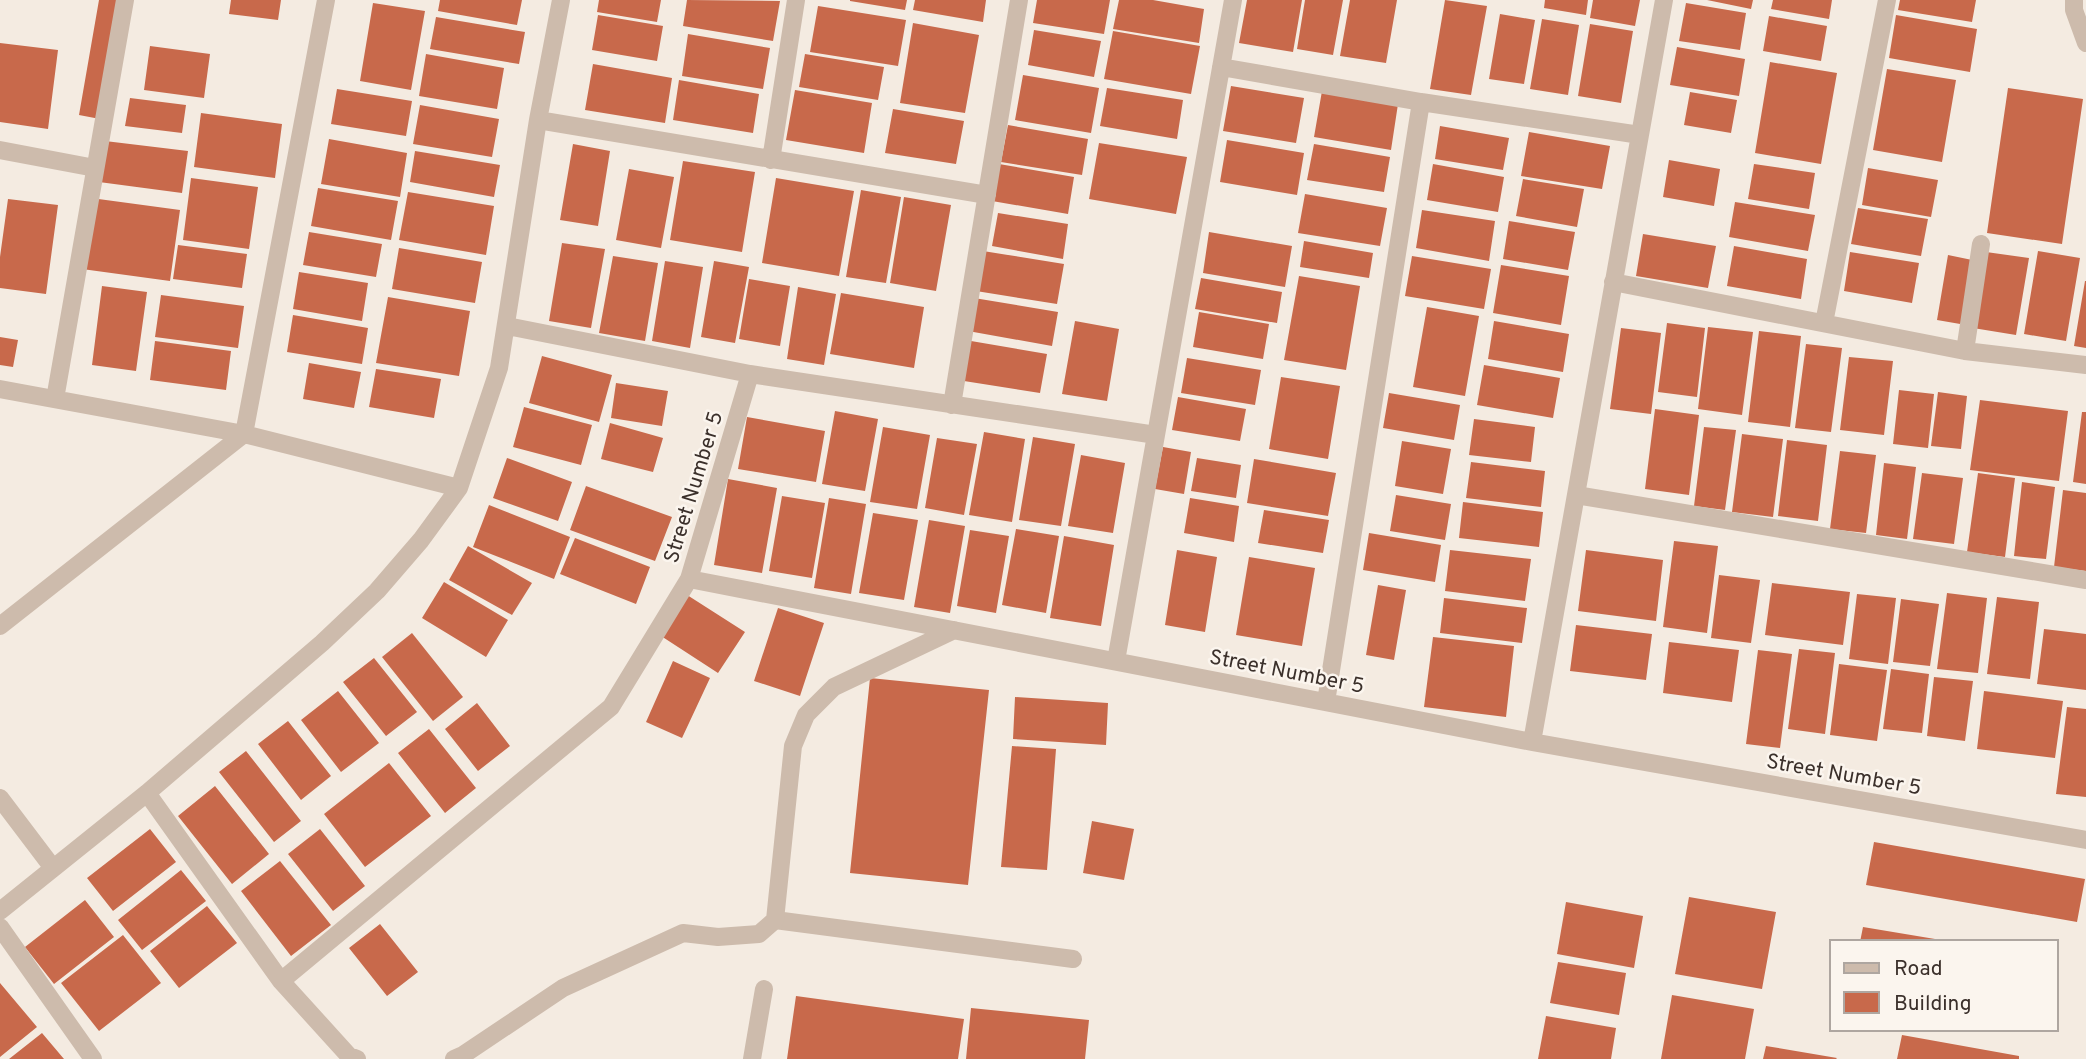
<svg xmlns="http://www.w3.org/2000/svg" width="2086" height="1059" viewBox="0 0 2086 1059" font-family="Overpass,sans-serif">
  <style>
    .building { fill: #c8694b }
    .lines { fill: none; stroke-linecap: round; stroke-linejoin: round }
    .lane { stroke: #cdbbac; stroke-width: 18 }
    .street { stroke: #cdbbac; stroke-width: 18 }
    .labels { text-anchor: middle; stroke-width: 5; stroke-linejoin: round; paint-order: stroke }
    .street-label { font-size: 21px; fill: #3b302b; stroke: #fbf5ee }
  </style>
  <rect width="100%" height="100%" fill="#f4ebe1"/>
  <path class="building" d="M99 0H121L100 119 79 115Z
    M231 0H281L278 20 229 14Z
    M440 0H522L517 25 438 11Z
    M599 0H661L657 22 597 12Z
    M687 0 780 1 773 41 683 26Z
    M850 0H907L905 10 850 1Z
    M915 0H986L983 22 913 10Z
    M1037 0H1110L1104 34 1033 23Z
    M1119 0H1153L1204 9 1199 43 1113 29Z
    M1247 0H1302L1293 52 1239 43Z
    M1305 0H1343L1333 55 1297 49Z
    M1350 0H1397L1386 63 1340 56Z
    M1445 0 1487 6 1471 95 1430 89Z
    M1545 0H1588L1586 15 1544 8Z
    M1593 0H1640L1635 26 1590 18Z
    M1707 0H1753L1751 9Z
    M1773 0H1832L1829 19 1771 9Z
    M1900 0H1976L1972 22 1898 10Z
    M373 3 425 11 411 90 360 81Z
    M1686 3 1746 13 1740 50 1679 41Z
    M818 6 906 20 898 66 810 52Z
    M1500 14 1535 20 1524 84 1489 79Z
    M598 15 663 26 657 61 592 50Z
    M1896 15 1977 29 1970 72 1889 58Z
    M1769 16 1827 26 1821 61 1763 51Z
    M436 17 525 32 519 64 430 49Z
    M1542 19 1579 25 1568 95 1530 89Z
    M913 23 979 35 965 113 900 103Z
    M1590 24 1633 31 1621 103 1578 96Z
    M1034 30 1101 41 1094 77 1028 65Z
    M1113 31 1200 46 1191 94 1104 79Z
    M688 34 770 48 763 89 682 76Z
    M0 43 58 50 48 129 0 122Z
    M150 46 210 54 204 98 144 90Z
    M1677 47 1745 59 1739 96 1670 85Z
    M426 54 504 68 497 109 419 96Z
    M805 54 884 67 878 100 799 87Z
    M1770 62 1837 73 1821 164 1755 153Z
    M593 64 672 78 665 123 585 110Z
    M1887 69 1956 80 1942 162 1873 150Z
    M1023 75 1099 88 1091 133 1015 120Z
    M679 80 759 94 753 133 673 120Z
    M1231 86 1304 98 1296 143 1223 131Z
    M1107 88 1183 100 1177 139 1100 126Z
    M2008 88 2083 99 2062 244 1987 233Z
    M337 89 412 101 406 136 331 124Z
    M795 90 872 103 864 153 786 140Z
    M1322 91 1398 104 1391 150 1314 137Z
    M1690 92 1737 100 1731 133 1684 125Z
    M130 98 186 105 182 133 125 126Z
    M420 105 499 119 492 157 413 144Z
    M893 109 964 121 956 164 885 153Z
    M201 113 282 124 275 178 194 167Z
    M1008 125 1088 139 1082 175 1001 162Z
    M1440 126 1509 138 1503 170 1435 159Z
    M1529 132 1610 146 1602 189 1521 176Z
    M329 139 407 153 400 197 321 184Z
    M1227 140 1304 153 1297 195 1220 182Z
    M105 141 188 151 182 193 99 182Z
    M1099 143 1187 157 1176 214 1089 199Z
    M573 144 610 151 598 226 560 220Z
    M1314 144 1390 157 1384 192 1307 180Z
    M415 151 500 165 494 197 410 182Z
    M1669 160 1720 169 1714 206 1663 197Z
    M683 161 755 172 742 252 670 240Z
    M999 164 1074 177 1068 214 992 201Z
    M1433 164 1504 177 1498 212 1427 200Z
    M1754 164 1815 173 1809 209 1748 199Z
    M1868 168 1938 180 1931 217 1862 205Z
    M629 169 674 177 661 248 616 240Z
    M191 178 258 187 249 249 183 240Z
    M776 178 854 191 839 276 762 263Z
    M1523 179 1584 189 1577 227 1516 216Z
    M318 188 398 201 391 240 311 226Z
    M861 190 901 197 886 283 846 277Z
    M408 192 494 206 486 255 399 240Z
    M1305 194 1387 208 1380 246 1298 233Z
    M904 197 951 205 936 291 890 283Z
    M91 198 180 210 170 281 82 269Z
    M8 199 58 205 46 294 0 288V257Z
    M1735 202 1815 215 1808 251 1729 237Z
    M1858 208 1928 219 1921 256 1851 244Z
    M1422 210 1495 221 1489 261 1416 248Z
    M998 213 1068 224 1063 259 992 246Z
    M1509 221 1575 232 1568 270 1503 259Z
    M309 232 382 244 376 277 303 265Z
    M1209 232 1292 246 1285 287 1203 273Z
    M1643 234 1716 246 1708 288 1636 276Z
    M1304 241 1373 253 1369 278 1300 267Z
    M562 243 605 249 591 328 549 321Z
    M178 245 247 254 242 288 173 279Z
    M1734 246 1807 259 1801 299 1727 286Z
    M399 248 482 262 475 303 392 289Z
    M983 251 1064 264 1057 304 976 291Z
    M2038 251 2080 258 2066 341 2024 334Z
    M1850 252 1919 263 1912 303 1844 291Z
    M1986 252 2029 258 2016 335 1973 328Z
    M1948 255 1977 261 1966 325 1937 320Z
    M613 256 658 263 645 341 599 333Z
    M1412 256 1491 269 1484 309 1405 296Z
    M665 261 703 267 690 348 652 341Z
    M714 261 749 267 735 343 701 337Z
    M1501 265 1569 276 1561 325 1493 313Z
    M299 272 368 283 362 321 293 309Z
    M1299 276 1360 286 1346 370 1284 360Z
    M1201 278 1282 292 1277 323 1195 309Z
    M749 279 790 286 780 346 739 339Z
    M2085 281H2086V348L2074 346Z
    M102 286 147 292 136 371 92 365Z
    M798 287 836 294 824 365 787 359Z
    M841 293 924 307 914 368 830 354Z
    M161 295 244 306 238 348 155 337Z
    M388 297 470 311 459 376 376 363Z
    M974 298 1058 312 1052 346 968 331Z
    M1427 307 1479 316 1465 396 1413 387Z
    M1199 312 1269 324 1263 359 1193 347Z
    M293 315 368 328 362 364 287 352Z
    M1075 321 1119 329 1107 401 1062 394Z
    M1494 321 1569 334 1563 372 1488 359Z
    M1667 323 1705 328 1697 397 1658 392Z
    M1708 327 1753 332 1742 415 1698 409Z
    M1621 328 1661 333 1651 414 1610 409Z
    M1759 331 1801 336 1790 427 1748 422Z
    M0 337 18 340 13 367 0 365Z
    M155 341 231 351 226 390 150 380Z
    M971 341 1047 354 1040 393 964 381Z
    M1806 344 1842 348 1831 432 1795 428Z
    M542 356 612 375 599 422 529 403Z
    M1849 357 1893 361 1884 435 1840 430Z
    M1187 358 1261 370 1255 405 1181 393Z
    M309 363 361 372 354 408 303 399Z
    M1484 365 1560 378 1553 418 1477 405Z
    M376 369 441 379 434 418 369 407Z
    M1281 377 1340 386 1328 459 1269 449Z
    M616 383 668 391 662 426 611 418Z
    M1899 390 1934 394 1928 448 1893 444Z
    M1938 392 1967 396 1961 449 1931 446Z
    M1389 393 1460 405 1454 440 1383 428Z
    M1178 397 1246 409 1240 441 1172 430Z
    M1980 400 2068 411 2059 481 1970 470Z
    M524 407 592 425 581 465 513 447Z
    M1655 409 1699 415 1689 495 1645 489Z
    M835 411 878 419 865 491 822 484Z
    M2082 412H2086V484L2073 482Z
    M747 417 825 431 816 482 738 469Z
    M1474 419 1535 427 1531 462 1469 455Z
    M610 423 663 438 653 472 601 459Z
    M883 427 930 435 917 509 870 502Z
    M1704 427 1736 430 1725 510 1694 506Z
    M984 432 1025 439 1012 522 969 515Z
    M1742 434 1783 439 1773 517 1732 512Z
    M1033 437 1075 444 1061 526 1019 520Z
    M937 438 977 444 964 515 925 508Z
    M1787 440 1827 445 1818 521 1778 516Z
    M1402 441 1451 449 1443 494 1395 486Z
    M1163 447 1191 452 1184 494 1155 489Z
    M1840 451 1876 455 1866 533 1830 529Z
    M1081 455 1125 463 1113 533 1068 526Z
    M507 458 572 482 558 521 493 498Z
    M1197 458 1241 465 1236 498 1191 491Z
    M1254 459 1336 473 1328 516 1247 503Z
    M1471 462 1545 471 1541 507 1466 498Z
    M1884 463 1916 467 1907 539 1876 535Z
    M1922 473 1963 478 1954 544 1913 539Z
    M1978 473 2015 478 2005 557 1967 552Z
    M728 479 777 488 762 573 714 565Z
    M2022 482 2055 487 2046 559 2014 556Z
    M586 486 672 517 655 561 570 530Z
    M2063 490 2086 493V571L2054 567Z
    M1396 495 1451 504 1445 540 1390 531Z
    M782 496 825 503 812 578 769 571Z
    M829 498 866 504 851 594 814 588Z
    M1190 498 1239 506 1234 542 1184 533Z
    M1463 502 1543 512 1539 547 1459 538Z
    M489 505 570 537 554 579 473 547Z
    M1264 510 1329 520 1323 553 1258 543Z
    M873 513 918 520 904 600 859 593Z
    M929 520 965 526 950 613 914 607Z
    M1016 529 1059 536 1046 613 1002 605Z
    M970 530 1009 536 996 613 957 606Z
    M1369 533 1441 545 1435 582 1363 570Z
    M1064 536 1114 545 1101 626 1050 618Z
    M575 538 650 567 636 604 560 574Z
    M1674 541 1718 546 1707 633 1663 627Z
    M468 546 532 583 512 615 449 580Z
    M1177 550 1217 557 1205 632 1165 625Z
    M1450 550 1531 559 1525 601 1445 591Z
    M1586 550 1663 560 1656 621 1578 611Z
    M1249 557 1315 568 1302 646 1236 635Z
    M1719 575 1760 580 1751 643 1711 638Z
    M444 582 508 620 486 657 422 618Z
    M1772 583 1850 592 1843 645 1765 635Z
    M1378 585 1406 590 1394 660 1366 655Z
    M684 593 745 632 718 673 658 634Z
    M1947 593 1987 598 1978 673 1937 669Z
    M1857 594 1896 598 1888 664 1849 659Z
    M1997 597 2039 602 2030 679 1987 674Z
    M1444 598 1527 608 1522 643 1440 633Z
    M1901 599 1939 604 1930 666 1893 662Z
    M778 608 824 623 800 696 754 681Z
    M1576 625 1652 634 1646 680 1570 671Z
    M2044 629 2086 634V690L2037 684Z
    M412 633 463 697 433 721 382 657Z
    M1433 637 1514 646 1506 717 1424 707Z
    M1669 642 1739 650 1732 702 1663 693Z
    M1799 649 1835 653 1825 734 1788 729Z
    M1758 650 1792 654 1780 748 1746 744Z
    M374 658 417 712 386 736 343 682Z
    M673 661 710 678 682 738 646 722Z
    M1839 664 1887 670 1877 741 1830 735Z
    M1891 669 1929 674 1922 733 1883 729Z
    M1934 677 1973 681 1965 741 1927 736Z
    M870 678 989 690 968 885 850 873Z
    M338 691 379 743 341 772 301 720Z
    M1984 691 2063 701 2055 758 1977 749Z
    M1015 697 1108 703 1106 745 1013 739Z
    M477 703 510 746 478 771 445 729Z
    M2067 707 2086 709V797L2056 794Z
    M288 721 331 776 301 800 258 744Z
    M429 729 476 788 445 813 398 753Z
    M1012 746 1056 749 1047 870 1001 867Z
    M246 751 301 821 274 842 219 772Z
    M389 763 431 816 365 867 324 814Z
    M215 786 269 854 232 884 178 816Z
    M1092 821 1134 829 1124 880 1083 873Z
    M150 829 176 862 113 911 87 878Z
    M320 829 365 886 333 911 288 854Z
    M1874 842 2085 879 2077 922 1866 885Z
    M280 861 331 925 291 956 241 891Z
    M181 870 206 901 142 950 118 920Z
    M1689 897 1776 912 1762 989 1675 974Z
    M85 900 114 937 54 984 25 947Z
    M1566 902 1643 916 1634 968 1557 954Z
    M207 906 237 943 179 988 150 951Z
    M380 924 418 972 387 996 349 948Z
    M1863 927 1941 940 1940 942H1860Z
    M123 935 161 983 99 1031 61 983Z
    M1558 962 1626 973 1619 1015 1550 1003Z
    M0 983 37 1027 0 1057Z
    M1672 995 1754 1009 1745 1059H1661Z
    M796 996 964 1019 958 1059H787Z
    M971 1008 1089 1020 1085 1059H966Z
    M1546 1016 1616 1028 1611 1059H1538Z
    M42 1033 64 1059H9Z
    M1902 1035 2019 1056V1059H1897Z
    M1766 1046 1837 1058 1836 1059H1763Z"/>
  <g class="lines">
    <path class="lane" d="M2074 0V10L2086 43
      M775 920 1073 959
      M752 1059 764 989"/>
    <path class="street" d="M1221 67 1421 102 1640 135
      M538 120 987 195
      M0 150 95 168
      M771 160 796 0
      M1613 282 1965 351 2086 365
      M1824 323 1887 0
      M507 326 750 374 1156 435
      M1965 351 1981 244
      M0 389 244 434 459 488
      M55 399 125 0
      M952 405 1019 0
      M1576 495 2086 580
      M689 579 1532 742 2086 840
      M0 626 244 434 326 0
      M1116 661 1233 0
      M1326 702 1421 102
      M1532 742 1664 0
      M147 793 281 981 349 1056 357 1059
      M0 798 53 868
      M0 911 147 793 322 643 377 591 421 540 459 488 499 368 538 120 561 0
      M0 927 93 1059
      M281 981 611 707 689 579 750 374
      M454 1059 463 1055 563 988 683 933 718 937 759 934 775 920 793 746 806 715 834 687 954 630"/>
  </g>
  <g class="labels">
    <g class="street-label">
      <text transform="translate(693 487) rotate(-73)" y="7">Street Number 5</text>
      <text transform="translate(1287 671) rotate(11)" y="7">Street Number 5</text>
      <text transform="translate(1844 774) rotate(10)" y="7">Street Number 5</text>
    </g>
  </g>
  <rect x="1830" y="940" width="228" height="91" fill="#fbf5ee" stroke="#aea6a0" stroke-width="2"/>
  <rect x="1844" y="963" width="35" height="10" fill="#cdbbac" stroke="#aea6a0" stroke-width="2"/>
  <text x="1894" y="975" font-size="21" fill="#3b302b">Road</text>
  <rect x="1844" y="992" width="35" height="21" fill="#c8694b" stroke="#aea6a0" stroke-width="2"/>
  <text x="1894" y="1010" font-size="21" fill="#3b302b">Building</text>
</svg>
